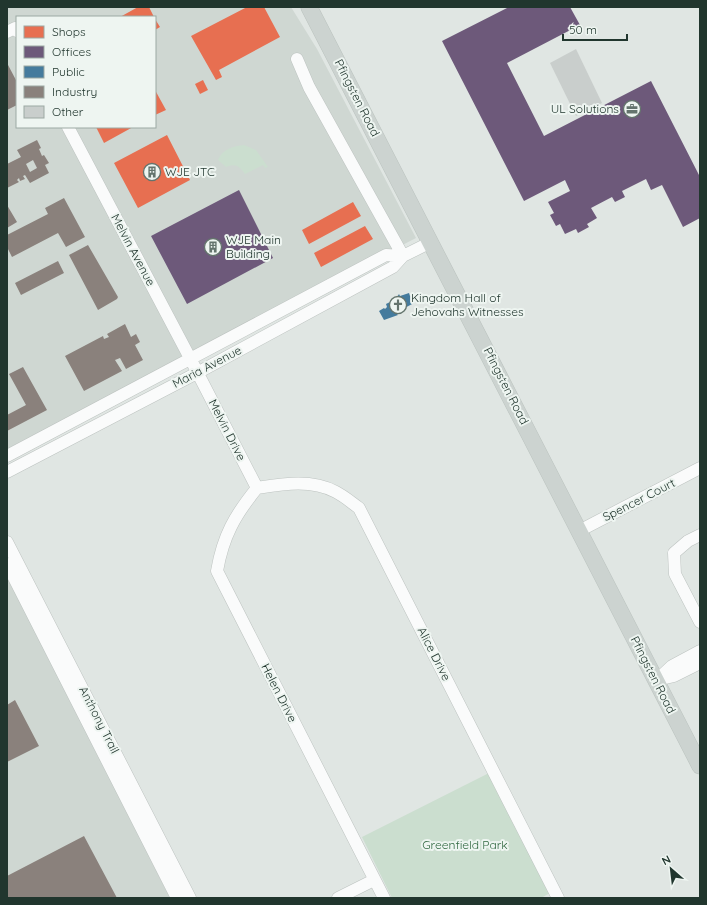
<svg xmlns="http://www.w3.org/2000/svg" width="707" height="905" viewBox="0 0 707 905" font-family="Quicksand,sans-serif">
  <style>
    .built { fill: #cfd7d2; fill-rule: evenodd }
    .green { fill: #cbdecf }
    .shops { fill: #e76f51 }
    .offices { fill: #6d597a }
    .public { fill: #457b9d }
    .industry { fill: #8a817c; fill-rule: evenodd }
    .building { fill: #c9cecc }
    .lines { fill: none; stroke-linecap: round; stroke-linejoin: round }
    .minor-casing { stroke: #bdc3c0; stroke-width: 13 }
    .major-casing { stroke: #bbc3bf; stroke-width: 17 }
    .minor { stroke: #fafbfb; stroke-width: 12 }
    .major { stroke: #ccd3d0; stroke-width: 16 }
    .labels { text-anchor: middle; stroke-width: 4; stroke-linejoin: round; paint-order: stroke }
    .street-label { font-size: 12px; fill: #21362e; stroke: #eef5f1 }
    .poi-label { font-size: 12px; fill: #21362e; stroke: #eef5f1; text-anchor: start }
    .park-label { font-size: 12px; fill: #306840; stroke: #eef5f1 }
  </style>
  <rect width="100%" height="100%" fill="#e0e6e3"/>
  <path class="built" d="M7 7H291L317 49 416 238 7 449ZM17 17H155V127H17Z
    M7 575 170 898H7Z"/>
  <path class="green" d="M244 145 256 150 268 167 265 168 263 165 245 174C239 166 236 163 226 167L218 160C222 149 234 146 244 145Z
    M489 773 550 893 541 898H392L362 837Z"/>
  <path class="shops" d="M138 7H149L154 17H120Z
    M247 7H264L280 37 219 70 222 77 216 80 191 36Z
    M155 19 160 27 155 30Z
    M203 80 208 90 200 94 195 84Z
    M155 90 166 110 155 115Z
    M96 127H133L104 143Z
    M167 135 190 180 138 208 114 163Z
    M353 202 361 216 309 244 302 230Z
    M365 226 373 239 321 267 314 253Z"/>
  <path class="offices" d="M509 7H570L580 25 507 63 544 136 651 81 700 177V218L683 227 662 185 651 190 646 179 622 191 625 197 615 202 612 197 591 208 597 218 587 224 589 227 578 233 576 229 565 234 560 224 556 226 550 215 554 213 548 202 570 191 565 180 524 201 442 41Z
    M239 190 273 258 187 304 151 236Z"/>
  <path class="public" d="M409 293 410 296 413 294 415 299 412 301 414 303 401 310V311L397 314 398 315 384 320 379 311 384 308 385 309 387 307 386 304 394 300 393 298 396 299 399 294 400 296Z"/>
  <path class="industry" d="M7 63 17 82V105L7 110Z
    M37 140 41 148 39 149 42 156 44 155 49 163 45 165 49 173 30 183 25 175 23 176 25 179 20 181 19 178 17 180 19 182 7 188V164L21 157 17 150ZM33 160 37 168 30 172 26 164Z
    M64 198 85 237 66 247 58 233 12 257 7 247V235L48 214 45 208Z
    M7 205 17 222 7 228Z
    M88 245 118 297 117 299 98 310 69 255Z
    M58 261 64 273 21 295 15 283Z
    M125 324 131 337 136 334 140 342 135 345 143 360 126 369 120 358 115 360 122 371 84 391 65 356 103 336 104 339 109 337 107 334Z
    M23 367 47 410 7 431V415L26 405 9 374Z
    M15 700 39 746 7 762V705Z
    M84 836 117 898H7V876Z"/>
  <path class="building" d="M576 49 602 103 576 116 550 63Z"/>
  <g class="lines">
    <g class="minor-casing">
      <path id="minor" d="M7 32 15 28 17 31
        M297 59 309 87 403 256
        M68 127 191 360 257 488
        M7 456 386 255 403 256
        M7 472 197 373 393 267 403 256 431 242
        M257 488C283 484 311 479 336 492 344 496 352 503 359 508L558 898
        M257 488C235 515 223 536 217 571L384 898
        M579 531 700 468
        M700 535 688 541 674 553 675 574 700 622
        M7 542 190 898
        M7 564 177 898
        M657 680 674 676 700 663
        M656 681 672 666 700 651
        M338 898 374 880"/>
    </g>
    <g class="major-casing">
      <path id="major" d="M309 7 700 766"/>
    </g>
    <use href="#minor" class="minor"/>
    <use href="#major" class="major"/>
  </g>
  <defs>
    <g id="office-ring" transform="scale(0.9)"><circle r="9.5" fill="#eef5f1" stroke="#64746d" stroke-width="1.5"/><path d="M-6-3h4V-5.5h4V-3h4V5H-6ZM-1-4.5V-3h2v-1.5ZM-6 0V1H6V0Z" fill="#64746d"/></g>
    <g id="building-ring" transform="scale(0.9)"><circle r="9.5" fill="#eef5f1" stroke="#64746d" stroke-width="1.5"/><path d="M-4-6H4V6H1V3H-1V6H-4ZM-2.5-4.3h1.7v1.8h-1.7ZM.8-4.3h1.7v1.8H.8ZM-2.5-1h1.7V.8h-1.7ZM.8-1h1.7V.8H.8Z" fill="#64746d"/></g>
    <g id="church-ring" transform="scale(0.9)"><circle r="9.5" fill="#eef5f1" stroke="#64746d" stroke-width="1.5"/><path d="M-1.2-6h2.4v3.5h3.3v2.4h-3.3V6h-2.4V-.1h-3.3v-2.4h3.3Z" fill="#64746d"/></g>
  </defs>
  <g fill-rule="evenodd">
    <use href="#office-ring" x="632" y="109"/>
    <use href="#building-ring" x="152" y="172"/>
    <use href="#building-ring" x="213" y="247"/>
    <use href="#church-ring" x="398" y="305"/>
  </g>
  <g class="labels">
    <g class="street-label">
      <text transform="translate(357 98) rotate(63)" y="4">Pfingsten Road</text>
      <text transform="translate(133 250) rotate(62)" y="4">Melvin Avenue</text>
      <text transform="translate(207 367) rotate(-28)" y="4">Maria Avenue</text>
      <text transform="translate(506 386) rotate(63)" y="4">Pfingsten Road</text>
      <text transform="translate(227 430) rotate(63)" y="4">Melvin Drive</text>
      <text transform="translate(639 500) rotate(-27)" y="4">Spencer Court</text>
      <text transform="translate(434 654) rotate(63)" y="4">Alice Drive</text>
      <text transform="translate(653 675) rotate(63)" y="4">Pfingsten Road</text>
      <text transform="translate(279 693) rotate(63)" y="4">Helen Drive</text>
      <text transform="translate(99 720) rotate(63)" y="4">Anthony Trail</text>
    </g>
    <g class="poi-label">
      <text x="619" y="113" text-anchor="end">UL Solutions</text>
      <text x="165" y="176">WJE JTC</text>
      <text x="226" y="244">WJE Main<tspan x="226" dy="14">Building</tspan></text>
      <text x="411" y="302">Kingdom Hall of<tspan x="411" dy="14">Jehovahs Witnesses</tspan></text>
    </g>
    <g class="park-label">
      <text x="465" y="849">Greenfield Park</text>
    </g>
  </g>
  <rect width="707" height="905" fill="none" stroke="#21362e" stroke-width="16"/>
  <rect x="16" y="16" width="140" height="112" fill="#eef5f1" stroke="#9ca9a3"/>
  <rect x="24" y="26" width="20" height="12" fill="#e76f51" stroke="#9ca9a3"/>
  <text x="52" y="36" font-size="12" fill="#21362e">Shops</text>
  <rect x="24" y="46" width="20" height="12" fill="#6d597a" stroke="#9ca9a3"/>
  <text x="52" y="56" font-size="12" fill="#21362e">Offices</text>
  <rect x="24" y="66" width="20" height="12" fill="#457b9d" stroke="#9ca9a3"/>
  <text x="52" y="76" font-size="12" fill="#21362e">Public</text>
  <rect x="24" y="86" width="20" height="12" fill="#8a817c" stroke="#9ca9a3"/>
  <text x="52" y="96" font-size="12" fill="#21362e">Industry</text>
  <rect x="24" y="106" width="20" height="12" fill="#c9cecc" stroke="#9ca9a3"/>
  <text x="52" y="116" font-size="12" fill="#21362e">Other</text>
  <g transform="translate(671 869) rotate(332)" stroke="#eef5f1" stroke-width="3" paint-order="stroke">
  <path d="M0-3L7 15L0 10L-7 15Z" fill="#21362e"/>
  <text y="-6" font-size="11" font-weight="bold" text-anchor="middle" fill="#21362e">N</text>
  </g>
  <path d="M563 34v6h64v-6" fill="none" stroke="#21362e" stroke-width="2"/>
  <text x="569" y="34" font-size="12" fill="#21362e" stroke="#eef5f1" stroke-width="3" paint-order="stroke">50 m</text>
</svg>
